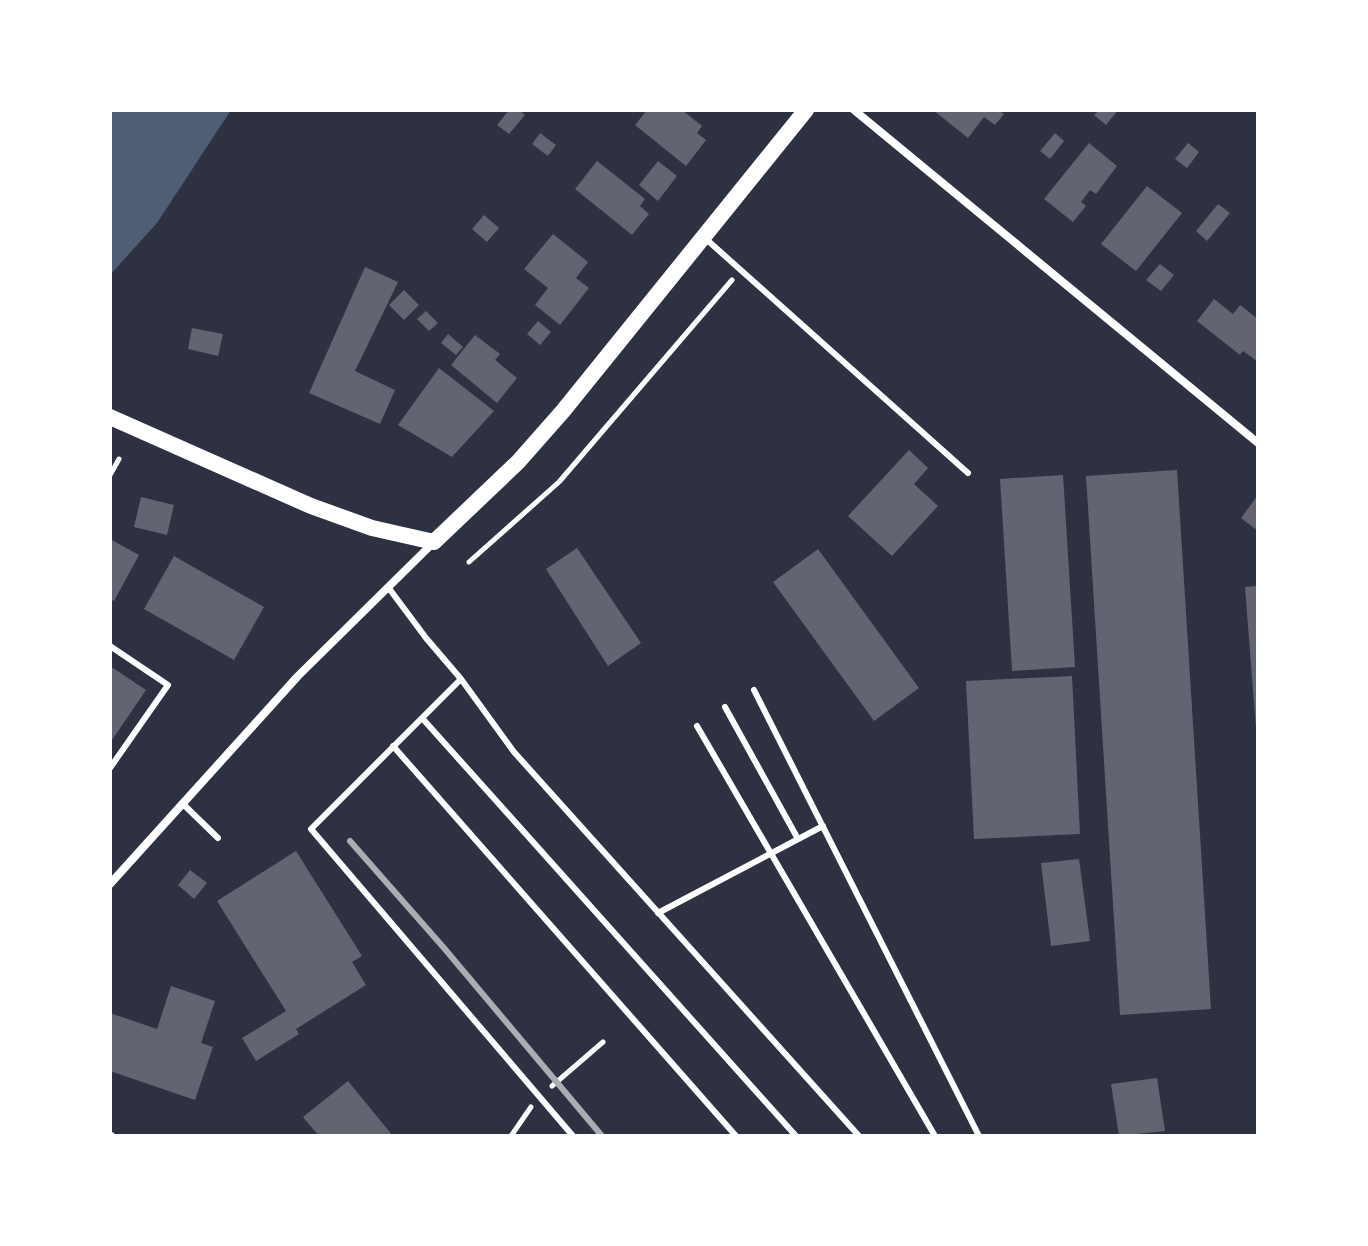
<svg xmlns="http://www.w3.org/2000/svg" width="1368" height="1246" viewBox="0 0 1368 1246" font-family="'PT Sans Narrow',sans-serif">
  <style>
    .water { fill: #4f5d75 }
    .building { fill: #626471 }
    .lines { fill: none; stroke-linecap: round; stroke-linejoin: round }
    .path { stroke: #fff; stroke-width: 5 }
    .service { stroke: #fff; stroke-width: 6 }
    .minor { stroke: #fff; stroke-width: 8 }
    .secondary { stroke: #fff; stroke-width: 16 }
    .rail { stroke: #abadb3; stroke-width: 6 }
  </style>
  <rect width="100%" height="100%" fill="#2d3142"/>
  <path class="water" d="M110 110H231L157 223 110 275Z"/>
  <path class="building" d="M509 110H519L525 115 509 134 497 125Z
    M647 110H682L702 126 697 133 706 140 686 166 635 125Z
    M933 110H998L1004 114 995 125 984 117 968 138Z
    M1099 110H1118L1106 125 1094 115Z
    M540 133 556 145 548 156 532 144Z
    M1055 133 1064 141 1050 159 1040 151Z
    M1089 143 1117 166 1096 194 1090 190 1081 202 1086 206 1073 222 1044 199Z
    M1188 143 1199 152 1187 168 1175 159Z
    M597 161 645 199 640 206 649 214 632 235 575 189Z
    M658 161 677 176 658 201 639 185Z
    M1147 186 1182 213 1136 271 1101 244Z
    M1218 204 1230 213 1207 241 1196 231Z
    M484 215 499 228 487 242 472 229Z
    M553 234 588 262 576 278 589 288 560 325 535 305 548 288 524 269Z
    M1160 264 1174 275 1161 291 1146 280Z
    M365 267 398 282 355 371 395 390 380 424 309 393Z
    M404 290 419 305 404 320 389 305Z
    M1214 299 1233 314 1240 305 1258 319V362L1243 351 1240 355 1197 321Z
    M426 311 438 323 429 331 417 319Z
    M538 321 551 332 540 345 527 334Z
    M192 328 223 334 218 356 188 349Z
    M448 334 463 347 456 355 441 343Z
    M475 335 500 354 495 360 517 378 497 403 451 365Z
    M439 368 494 411 452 457 398 425Z
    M909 450 928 468 914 484 938 506 892 556 848 516Z
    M1177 470 1211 1009 1120 1015 1086 476Z
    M1063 475 1075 667 1012 671 1000 479Z
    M1258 495V531L1241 518Z
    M141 497 174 505 167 535 134 527Z
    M110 539 139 555 114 601 110 599Z
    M577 548 641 643 608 666 546 569Z
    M818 549 919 688 874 721 773 582Z
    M174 556 264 607 234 660 144 609Z
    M1258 586V729H1256L1245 587Z
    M110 666 146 690 110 743Z
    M1072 676 1080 834 974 839 966 681Z
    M296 851 362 956 352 962 366 985 296 1029 299 1034 256 1061 242 1038 286 1011 217 901Z
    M1079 859 1090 941 1051 946 1041 863Z
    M190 870 207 883 194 899 178 885Z
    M171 986 215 1001 201 1043 213 1047 195 1100 110 1071V1013L157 1029Z
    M1157 1078 1165 1131 1119 1136 1111 1084Z
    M348 1081 393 1136H319L303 1117Z"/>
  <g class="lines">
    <path class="path" d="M110 475 119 459
      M469 562 559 482 732 280
      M552 1086 603 1042
      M511 1136 531 1107"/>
    <path class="service" d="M706 239 968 473
      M388 587 426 638 461 679 514 752 859 1136
      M110 646 168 685 110 768
      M461 679 311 829 573 1136
      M754 690 979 1136
      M725 707 798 839
      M422 718 796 1136
      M697 726 935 1136
      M393 746 736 1136
      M182 803 218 838
      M658 913 823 826"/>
    <path class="minor" d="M854 110 1258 443
      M110 884 298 676 434 542
      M110 1136H111"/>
    <path class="secondary" d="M110 417 311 506 372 528 434 542 518 462 563 411 806 110"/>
    <path class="rail" d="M350 841 444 948 602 1136"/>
  </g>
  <rect width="1368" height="1246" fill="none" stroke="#ffffff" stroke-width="224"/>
</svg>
